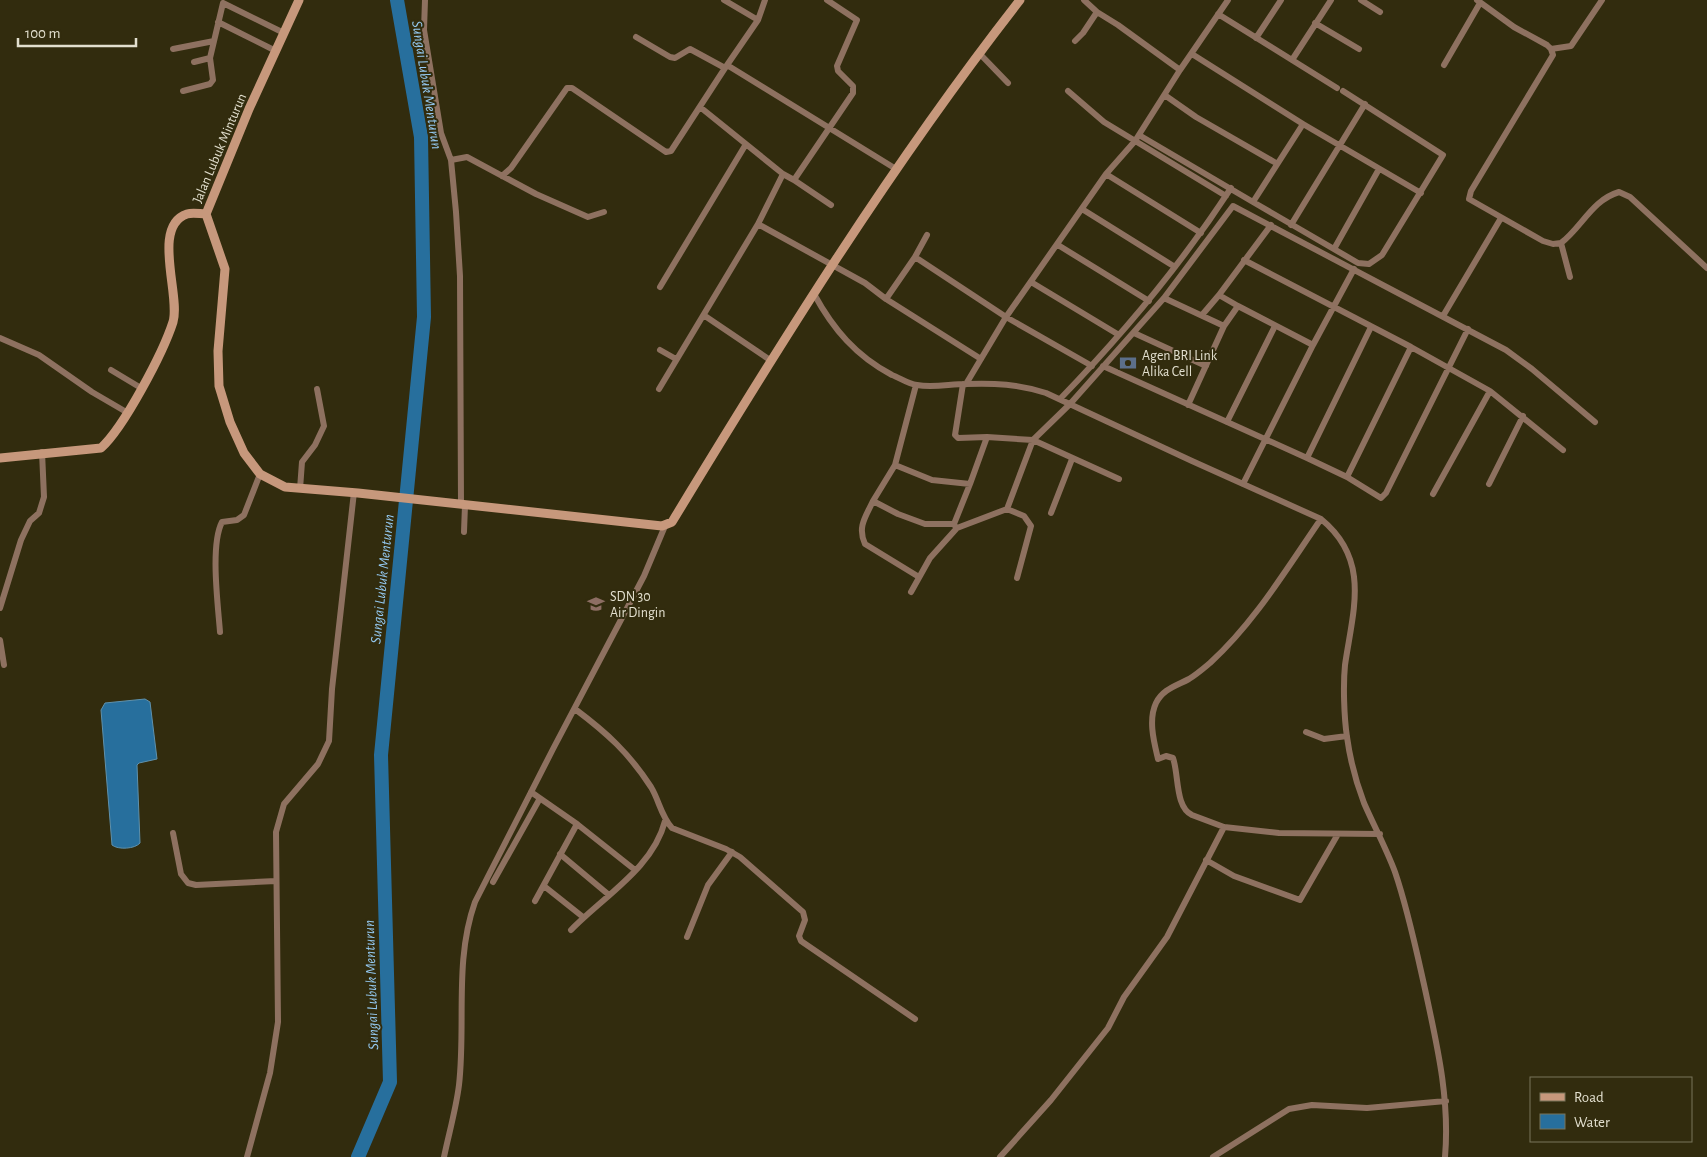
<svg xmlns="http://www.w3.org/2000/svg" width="1707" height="1157" viewBox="0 0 1707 1157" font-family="'Alegreya Sans',sans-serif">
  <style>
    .water { fill: #276f9d; stroke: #5f91ac }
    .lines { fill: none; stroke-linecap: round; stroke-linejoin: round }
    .river { stroke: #276f9d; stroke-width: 14 }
    .street { stroke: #8e7160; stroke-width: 6 }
    .secondary { stroke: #c7987c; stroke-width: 9 }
    .labels { text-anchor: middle; stroke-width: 4; stroke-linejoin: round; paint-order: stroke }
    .street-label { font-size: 14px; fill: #e2dfce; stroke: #322c0e }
    .poi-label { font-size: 14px; fill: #e2dfce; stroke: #322c0e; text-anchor: start }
    .water-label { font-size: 15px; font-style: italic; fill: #95caf2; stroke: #322c0e }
  </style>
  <rect width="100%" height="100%" fill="#322c0e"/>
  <path class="water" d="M145 699 150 702 157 759 139 763 137 765 140 843C135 849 118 850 112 845L101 710 105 703Z"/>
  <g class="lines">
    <path class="river" d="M358 1157 390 1082 381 755 424 317 421 137 397 0"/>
    <path class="street" d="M425 0 424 30 441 133 451 160 456 212 460 276 461 505
      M724 0 758 20
      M827 0 857 20 837 66 838 71 853 86V93L794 180 783 174 758 224 865 283 886 299
      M1361 0 1380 12
      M1477 0 1514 27 1547 45 1551 49 1553 55 1471 191 1469 199 1543 241 1553 244 1561 243 1570 277
      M1218 14 1337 88
      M218 22 276 51
      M1315 23 1359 49
      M1256 38 1281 0
      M1075 41 1083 33 1097 12
      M173 49 214 41
      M1551 49 1571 46 1602 0
      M979 53 1008 83
      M1192 54 1303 124 1421 193
      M1292 60 1331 0
      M194 62 210 58
      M727 65 896 169
      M1444 65 1480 3
      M725 68 758 20 765 0
      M1180 70 1228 0
      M183 91 210 84 213 80 210 58 223 3 284 33
      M1068 91 1104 122 1226 196
      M1166 96 1196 117 1276 163
      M700 107 783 174
      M1139 135 1253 202 1303 124
      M451 160 467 157 536 194 588 217 604 212
      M1106 174 1201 233
      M502 176 511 168 567 88H572L666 152 671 151 725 68 690 49 675 58 670 57 636 37
      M794 180 831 205
      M1253 202 1358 263 1369 264 1382 255 1443 155 1343 91
      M1082 209 1175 267
      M1291 225 1365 104
      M1561 243C1582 227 1592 200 1619 192L1630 197 1707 268
      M1058 245 1149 301
      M1334 249 1379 169
      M915 257 927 235
      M1244 260 1411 347 1490 391 1563 450
      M1031 282 1119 335
      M660 287 746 144
      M814 294C833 329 856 356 892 375 900 378 908 384 917 385 933 388 950 384 966 384 994 383 1019 384 1046 393L1192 461 1321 519C1371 560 1353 610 1345 665 1343 685 1344 717 1347 737 1350 759 1356 782 1364 803 1374 826 1386 848 1395 872 1408 910 1416 949 1425 989 1437 1045 1450 1099 1445 1157
      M1164 298 1224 326
      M1238 306 1313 345
      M1202 315 1219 295
      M705 316 770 360
      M1443 316 1501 218
      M1134 333 1206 366
      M0 338 39 355 92 392 128 413
      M660 350 676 359
      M981 359 886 299 915 257 1006 317 1092 366
      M1103 366 1307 458 1347 477 1381 498 1386 493 1468 329
      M111 370 141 388
      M963 384 955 435 958 438 987 437
      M966 384 1006 317 1106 174 1135 141 1180 70 1118 25 1097 12 1084 0
      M916 385 895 465 932 480 970 484 987 437 1033 440 1119 479
      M659 389 758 224
      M1060 399C1123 334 1181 265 1231 188
      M1188 405 1224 326 1238 306 1219 295 1271 225
      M1227 422 1275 326
      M1307 458 1371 327
      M895 465 873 501 898 514 925 524H954
      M1347 477 1411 347
      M1243 484 1313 345 1354 269
      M1489 484 1523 416
      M300 489 302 462 315 445 324 426 317 389
      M1433 494 1490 391
      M873 501C866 516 857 527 865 544L919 577
      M1007 509 1024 516 1031 526 1017 578
      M1051 513 1072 459
      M1321 519C1287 568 1255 622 1210 663 1204 668 1196 675 1189 679 1176 686 1163 689 1156 703 1148 720 1154 742 1158 759L1166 756 1173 758C1179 775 1175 807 1192 815L1224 827 1279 833 1380 834
      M955 526 954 524 970 484
      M464 532 465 505
      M911 592 930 558 957 528 1007 509 1033 440 1070 404 1164 298 1233 206 1506 350 1532 369 1595 422
      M0 608 21 540 30 521 39 513 44 497 42 452
      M220 632C218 605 210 545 222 522L237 520 244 515 260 474
      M0 640 4 665
      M575 709C607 733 629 753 651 787 659 800 661 816 672 828L726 849 740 857 803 912 805 920 799 936 801 941 915 1019
      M1306 732 1324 739 1347 736
      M531 792 577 824 635 870
      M173 833 181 874 188 883 196 885 276 881
      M560 854 609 895
      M1206 860 1234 876 1300 900 1338 834
      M493 882 539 800
      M544 886 583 917
      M535 901 577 824
      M571 930C604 896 653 868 665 821
      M687 937 708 885 732 852
      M247 1157 270 1073 278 1022 276 832 284 804 318 764 329 741 332 689 354 492
      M444 1157C449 1133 456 1109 459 1085 466 1024 454 961 475 902L553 749 644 576 665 526
      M1000 1157 1051 1100 1108 1028 1124 997 1167 937 1224 827
      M1213 1157 1289 1109 1312 1105 1367 1108 1446 1101"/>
    <path class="secondary" d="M299 0 249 109 206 214 225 269 218 351 219 386 230 422 244 453 260 474 285 487 358 493 662 526 672 522C780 344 891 165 1020 0
      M0 458 101 448C124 427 163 353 173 322 181 296 151 226 187 214 193 212 200 214 206 214"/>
  </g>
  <defs>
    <g id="bank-bare" transform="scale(1.35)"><path d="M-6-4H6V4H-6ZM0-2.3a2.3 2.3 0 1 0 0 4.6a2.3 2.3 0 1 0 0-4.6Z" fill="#5c6f8a" stroke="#322c0e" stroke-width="2.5" paint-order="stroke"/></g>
    <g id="school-bare" transform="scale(1.35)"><path d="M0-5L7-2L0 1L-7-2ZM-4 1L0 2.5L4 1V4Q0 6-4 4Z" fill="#8d6e63" stroke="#322c0e" stroke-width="2.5" paint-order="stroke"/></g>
  </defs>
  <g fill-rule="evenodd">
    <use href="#bank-bare" x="1128" y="363"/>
    <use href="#school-bare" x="596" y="604"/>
  </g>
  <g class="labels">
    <g class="street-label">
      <text transform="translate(219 148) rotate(-67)" y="5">Jalan Lubuk Minturun</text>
    </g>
    <g class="poi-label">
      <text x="1142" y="360">Agen BRI Link<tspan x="1142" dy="16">Alika Cell</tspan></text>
      <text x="610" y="601">SDN 30<tspan x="610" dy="16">Air Dingin</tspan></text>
    </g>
    <g class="water-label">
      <text transform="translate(427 85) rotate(81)" y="5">Sungai Lubuk Menturun</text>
      <text transform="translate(382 579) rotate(-84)" y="5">Sungai Lubuk Menturun</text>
      <text transform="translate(371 985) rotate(-92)" y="5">Sungai Lubuk Menturun</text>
    </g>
  </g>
  <rect x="1530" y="1077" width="162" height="65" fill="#322c0e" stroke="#78745b"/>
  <rect x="1540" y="1093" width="25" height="8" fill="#c7987c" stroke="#78745b"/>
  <text x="1574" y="1102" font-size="15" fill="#e2dfce">Road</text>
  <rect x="1540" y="1114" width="25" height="15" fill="#276f9d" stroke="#78745b"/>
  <text x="1574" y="1127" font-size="15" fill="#e2dfce">Water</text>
  <path d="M18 38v8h118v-8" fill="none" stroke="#e2dfce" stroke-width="2.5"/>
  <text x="25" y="38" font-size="15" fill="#e2dfce" stroke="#322c0e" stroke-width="4" paint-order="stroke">100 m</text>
</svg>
